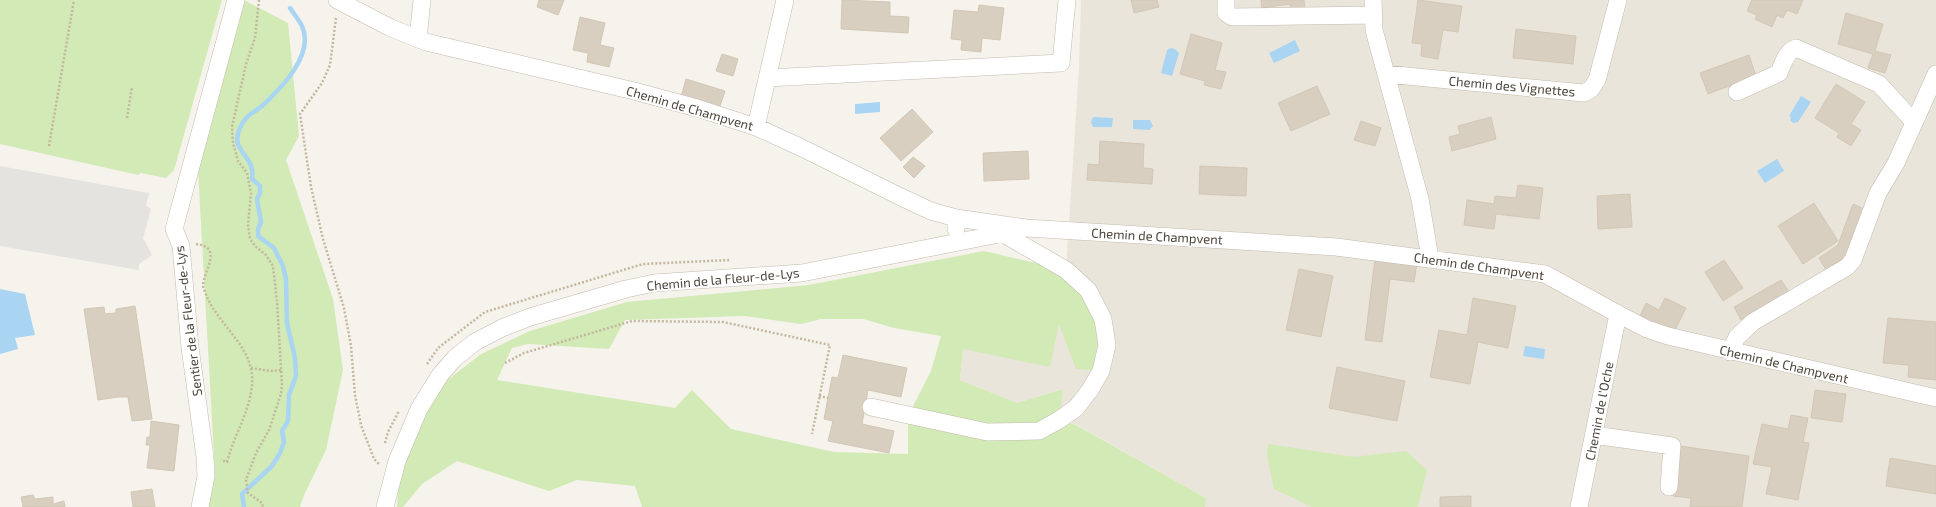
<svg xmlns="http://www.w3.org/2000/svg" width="1936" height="507" viewBox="0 0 1936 507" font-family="'Exo 2',sans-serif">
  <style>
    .residential { fill: #eae5da }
    .green { fill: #d2eab5; fill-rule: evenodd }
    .parking { fill: #e5e3e0 }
    .water { fill: #a9d4f2 }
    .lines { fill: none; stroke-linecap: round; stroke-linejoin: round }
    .stream { stroke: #a9d4f2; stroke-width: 4.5 }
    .building { fill: #d8cfc1; stroke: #d3c7b4 }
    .minor-casing { stroke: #c2bbae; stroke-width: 18 }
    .path { stroke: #c4b79f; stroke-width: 2.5; stroke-dasharray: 2 2; stroke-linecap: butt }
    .minor { stroke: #fff; stroke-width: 17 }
    .labels { text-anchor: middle; stroke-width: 3.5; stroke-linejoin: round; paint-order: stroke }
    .street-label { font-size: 13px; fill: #4b4439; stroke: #fff }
  </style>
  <rect width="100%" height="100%" fill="#f6f3ec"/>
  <path class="residential" d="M1081 0H1936V507H1205L1206 498 1077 425 1059 420 1062 389 1017 403 960 380 963 349 1066 270 1079 67Z"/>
  <path class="green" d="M0 0H222L174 170 166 178 141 173 138 175 0 144Z
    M244 0 288 23 299 136 286 160 333 299 343 370 326 450 304 495 300 507H207L215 473 198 170Z
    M984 251 1066 270 1103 319 1101 371 1076 369 1059 324 1050 367 963 349 960 380 1017 403 1063 389 1059 420 1076 425 1206 498 1205 507H642L635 486 577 480 549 491 457 461 422 484 403 507H397L400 467 422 413 445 382 481 354 530 331 627 302 809 285ZM744 316 801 324 821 319H863L894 328 941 336 931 371 908 416V454L834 452 731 429 692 390 675 408 497 380 512 348 528 344 609 349 625 320Z
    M1268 444 1354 457 1406 451 1427 470 1418 507H1312L1274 489 1267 456Z"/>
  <path class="parking" d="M0 166 149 193 146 206 151 209 143 238 152 255 139 264V270L0 246Z"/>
  <path class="water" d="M1295 40 1300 51 1274 63 1269 53Z
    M1171 48 1175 49 1179 53 1172 76 1161 73 1167 50Z
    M1801 96 1811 102 1798 122 1793 123 1790 120 1791 117 1789 116Z
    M880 102V112L855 114V104Z
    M1093 117 1113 118 1112 127H1093L1091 122Z
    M1133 120H1150L1153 126 1149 130 1133 129Z
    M1777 159 1784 171 1765 183 1757 171Z
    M0 289 25 294 35 335 15 338 18 349 0 354Z
    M1525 346 1545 349 1544 359 1523 356Z"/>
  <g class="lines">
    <path class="stream" d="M244 507 242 494 272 466 280 453 284 442 282 431 288 421 289 395 296 376 295 358 287 323 286 279 283 266 274 248 258 236V229L261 222 257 199 260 193V186L252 179C256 152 226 153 242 124 246 115 255 112 262 106 281 88 315 55 302 26 299 20 294 14 290 8"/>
  </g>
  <path class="building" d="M539 0H564L558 15 537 7Z
    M842 0 890 2V16L909 17 908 33 841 29Z
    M1131 0H1157L1159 7 1134 13Z
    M1261 0H1304L1305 8 1291 10 1290 4 1262 8Z
    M1418 0 1462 6 1458 32 1443 30 1438 59 1421 56 1422 44 1412 43Z
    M1752 0H1803L1797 14 1787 10 1783 18 1777 15 1772 27 1755 19 1757 15 1747 11Z
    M979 5 1004 8 1000 40 982 38 981 52 961 50 962 40 951 39 954 10 978 12Z
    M1846 13 1883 24 1875 51 1891 55 1885 73 1868 68 1873 54 1838 44Z
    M580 17 605 23 600 45 614 48 609 67 587 62 588 53 573 50Z
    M1516 29 1576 36 1573 64 1513 58Z
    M1191 34 1222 43 1215 70 1226 72 1221 89 1204 85 1205 81 1180 74Z
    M722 54 738 59 733 76 716 71Z
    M1749 55 1756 76 1708 94 1700 73Z
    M686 79 725 91 719 109 681 97Z
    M1836 84 1865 102 1851 124 1861 130 1851 146 1837 137 1839 133 1815 118Z
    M1317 86 1330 114 1291 131 1278 103Z
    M912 109 933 132 901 161 880 138Z
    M1491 117 1496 139 1452 151 1449 137 1460 134 1458 126Z
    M1361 121 1381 128 1375 146 1354 140Z
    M1100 141 1144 144 1143 168 1153 169 1152 184 1087 180 1088 164 1099 165Z
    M1028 151 1029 179 984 181 983 153Z
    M913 157 925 166 914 178 903 167Z
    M1200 166 1247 168 1246 196 1199 194Z
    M1518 185 1543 188 1539 219 1496 214 1494 229 1464 225 1467 200 1494 204 1495 196 1516 198Z
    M1630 194 1632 227 1598 229 1597 196Z
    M1814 203 1838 241 1803 264 1778 226Z
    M1853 204 1864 209 1846 256 1826 270 1819 258 1838 245Z
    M1375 258 1417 263 1414 282 1390 279 1382 342 1365 340Z
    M1724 260 1743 288 1723 301 1705 272Z
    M1299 269 1333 276 1321 337 1286 330Z
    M1781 280 1789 292 1741 320 1734 307Z
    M1473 298 1516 306 1508 348 1478 342 1470 384 1430 377 1439 330 1467 335Z
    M1665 298 1686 308 1673 334 1639 318 1646 303 1659 310Z
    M135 306 152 419 132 421 128 397H118L98 400 84 309 104 307 105 314 116 313V309Z
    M1888 318 1936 322V380L1908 377 1909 365 1883 363Z
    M843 355 907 368 901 397 868 390 862 424 894 431 889 453 828 441 833 421 824 419 832 377 838 378Z
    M1337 367 1405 381 1397 421 1329 408Z
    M1815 390 1846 394 1842 422 1811 418Z
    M1791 415 1808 418 1803 442 1809 443 1798 500 1766 494 1772 467 1753 464 1762 424 1788 429Z
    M151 421 179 425 174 471 147 468 150 445H146L147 437H150Z
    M1680 446 1749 456 1742 507H1690L1691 498 1673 496Z
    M1890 458 1936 466V494L1886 486Z
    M152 489 155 507H133L131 492Z
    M33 495 35 499 53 497V504L64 501 65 507H23L21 497Z
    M1471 496V507H1440V497Z"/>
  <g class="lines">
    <g class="minor-casing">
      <path id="minor" d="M337 0 391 28 426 42 634 91 697 108 756 127 800 147 901 197 931 211 956 218V229
        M1226 0V13L1232 17 1372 15
        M1373 0 1374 30 1420 199 1430 258
        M418 39 422 0
        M1386 74 1584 93 1591 89 1597 80 1618 0
        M767 78 1061 63 1067 0
        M1737 92 1779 73C1783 64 1786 51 1796 48L1879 84 1914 122
        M756 127 785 0
        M956 218 1026 228 1336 247 1545 274 1618 314 1647 329 1668 336 1936 398
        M1730 352 1737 337 1753 322 1847 267 1853 260 1878 193 1896 163 1936 74
        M871 407 987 432 1039 431 1059 420 1076 408 1090 390 1101 371 1107 345 1103 319 1088 290 1066 270 1002 233
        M1594 435 1672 446 1669 487
        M200 507 206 476 205 457 190 347 181 246 174 229 236 0
        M385 507 397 461 419 409 440 375 455 358 475 342 502 328 530 317 626 289 654 283 802 273 1014 231
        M1579 507 1618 314"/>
    </g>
    <path class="path" d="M259 0 255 38 246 64 232 127 233 143 238 161 247 173 251 193 248 225 250 239 256 247 266 255 273 266 277 301 282 385 281 394 269 430 256 453 246 480 248 493 262 503 263 507
      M336 18 330 65 322 83 300 114 311 187 323 239 344 308 351 346 355 395 361 425 374 459 379 464
      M127 118 132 87
      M49 146 74 0
      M196 244C224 247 203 272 203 286 204 290 206 294 207 297 220 327 255 348 252 384 250 412 234 435 227 462L221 460
      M505 363 524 353 632 321 723 322 830 345 812 434
      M427 364 438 348 485 312 643 264 730 260
      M251 368 270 371 282 370
      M819 396 828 398
      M385 443 388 432 399 411"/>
    <use href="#minor" class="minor"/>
  </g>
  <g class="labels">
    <g class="street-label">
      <text transform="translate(1512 86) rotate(5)" y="5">Chemin des Vignettes</text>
      <text transform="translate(690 108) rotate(16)" y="5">Chemin de Champvent</text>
      <text transform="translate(1157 236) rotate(3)" y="5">Chemin de Champvent</text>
      <text transform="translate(1479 266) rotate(8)" y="5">Chemin de Champvent</text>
      <text transform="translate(723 279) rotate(-5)" y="5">Chemin de la Fleur-de-Lys</text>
      <text transform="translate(188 321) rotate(-97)" y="5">Sentier de la Fleur-de-Lys</text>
      <text transform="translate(1784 364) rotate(13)" y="5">Chemin de Champvent</text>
      <text transform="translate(1599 411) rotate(-79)" y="5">Chemin de l'Oche</text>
    </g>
  </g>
</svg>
